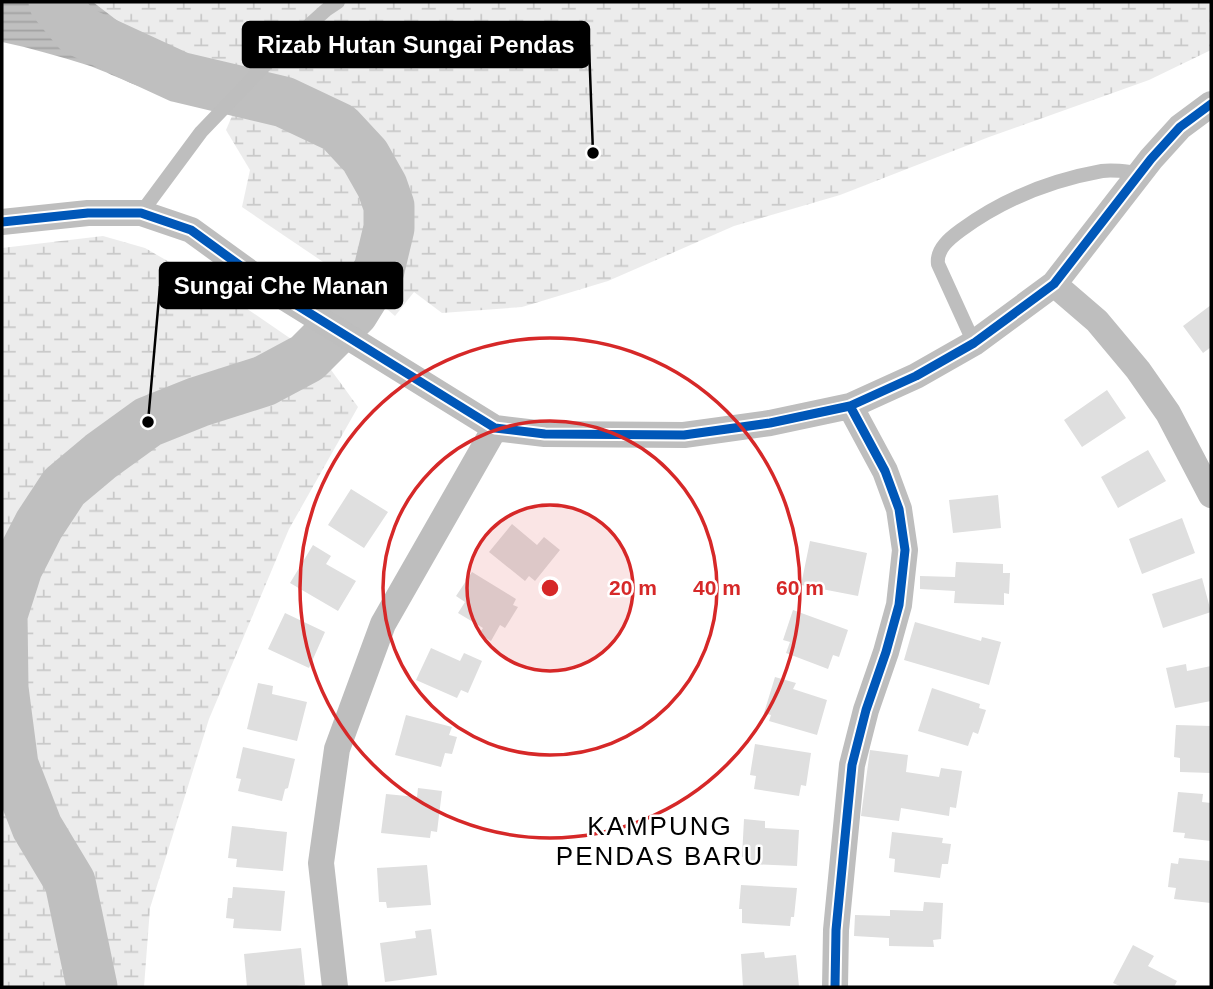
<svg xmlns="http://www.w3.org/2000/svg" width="1213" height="989" viewBox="0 0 1213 989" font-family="Helvetica,sans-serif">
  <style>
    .wetland { fill: url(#wetland-marsh) }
    .water { fill: url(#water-rules) }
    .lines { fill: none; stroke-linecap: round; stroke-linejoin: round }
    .river { stroke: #bfbfbf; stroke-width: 51 }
    .building { fill: #dfdfdf }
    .service { stroke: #bebebe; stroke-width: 14 }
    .minor { stroke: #bebebe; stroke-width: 26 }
    .cycleway-casing { stroke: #fff; stroke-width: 13 }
    .cycleway { stroke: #0057b8; stroke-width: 9 }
    .ring { fill: none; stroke: #d62828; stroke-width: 3.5 }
    .labels { text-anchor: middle; stroke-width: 5; stroke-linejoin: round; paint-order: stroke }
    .quarter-label { font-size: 26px; letter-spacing: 2px; fill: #000; stroke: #fff }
    .centre { fill: #d62828; stroke: #fff; stroke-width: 3.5 }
    .ring-label { font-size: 21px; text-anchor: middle; font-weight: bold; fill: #d62828; stroke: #fff; stroke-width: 5; stroke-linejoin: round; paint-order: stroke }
    .leader { fill: none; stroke: #000; stroke-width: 2.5 }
    .callout-dot { fill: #000; stroke: #fff; stroke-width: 2.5 }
    .callout { fill: #000; stroke: #000; stroke-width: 2.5 }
    .callout-label { font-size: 24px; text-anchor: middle; font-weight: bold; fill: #fff }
  </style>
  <defs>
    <pattern id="wetland-marsh" width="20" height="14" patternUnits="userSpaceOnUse" patternTransform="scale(1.75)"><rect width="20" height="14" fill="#ececec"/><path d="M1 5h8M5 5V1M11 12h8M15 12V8" fill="none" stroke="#c9c9c9"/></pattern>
    <pattern id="water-rules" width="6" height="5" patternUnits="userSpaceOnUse" patternTransform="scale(1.75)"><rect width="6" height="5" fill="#bfbfbf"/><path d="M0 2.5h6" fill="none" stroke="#a2a2a2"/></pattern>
  </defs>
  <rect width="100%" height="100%" fill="#fff"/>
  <path class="wetland" d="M93 2H1211V50L1149 80 989 137 840 195 734 226 608 281 522 307 442 313 414 292 395 316 366 291 242 207 250 170 226 130 232 116 190 62 152 47Z
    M103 236 145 248 230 297 326 363 358 407 289 529 209 719 150 908 144 987H2V248Z"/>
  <path class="water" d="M2 2H93L152 47 190 62 196 71C193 82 188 92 175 93 148 95 112 73 87 65 59 56 30 48 2 42Z"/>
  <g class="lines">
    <path class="river" d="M54 2 77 30 179 77 284 102 339 128 365 156 382 186 389 206V228L379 270 353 312 307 358 264 381 198 402 148 422 101 456 64 487 39 525 17 568 2 615 3 688 13 765 37 827 70 882 92 987"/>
  </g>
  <path class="building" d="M1211 305V347L1203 353 1183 326Z
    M1107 390 1126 418 1082 447 1064 420Z
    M1148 450 1166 481 1118 508 1101 477Z
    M351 489 388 512 364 548 328 525Z
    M998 495 1001 528 953 533 949 500Z
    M1182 518 1195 553 1142 574 1129 539Z
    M512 524 537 545 544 537 560 550 535 581 529 576 525 581 489 552Z
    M810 541 867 553 858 596 801 585Z
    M313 545 331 556 326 564 356 581 338 611 290 583Z
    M956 562 1003 564V573H1010L1009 594 1004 593V605L954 603 955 591 920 589V576L955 577Z
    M472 572 516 599 513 605 518 607 505 628 500 625 491 641 479 634 483 628 458 613 465 602 456 596Z
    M1202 578 1211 612 1163 628 1152 594Z
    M793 610 848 630 839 657 833 655 828 669 786 653 790 642 783 640Z
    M285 613 325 632 309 668 268 649Z
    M915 622 981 641 982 637 1001 642 989 685 904 660Z
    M431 648 460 661 464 653 482 661 468 693 461 690 457 698 416 680Z
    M1186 664 1187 671 1211 666V701L1175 708 1166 668Z
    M775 677 796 683 793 689 827 700 817 735 769 721 771 715 764 713Z
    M258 683 273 686 272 694 307 702 297 741 247 729Z
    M932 688 980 704 979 708 986 710 978 734 973 732 968 746 918 731Z
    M406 715 452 727 449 735 457 737 452 754 445 753 441 767 395 755Z
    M1176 725 1211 726V773L1180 772V758L1174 757Z
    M755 744 811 753 806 786 801 785 799 796 754 789 756 776 750 775Z
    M243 747 295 759 288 788 285 789 282 801 238 791 241 779 236 778Z
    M870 750 908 755 906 772 939 777 941 768 962 771 956 808 950 807 949 816 901 808 899 821 861 816Z
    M418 788 442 791 437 832 431 831 430 838 381 833 386 794 417 797Z
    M1178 792 1203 794 1202 802 1211 803V841L1184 838 1185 833 1173 832Z
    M744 819 765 821V828L799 830 797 866 749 864V858L742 857Z
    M232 826 287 832 283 871 236 867 237 859 228 858Z
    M892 832 943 838 942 843 951 844 948 864H942L940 878 894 872 895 859 889 858Z
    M1179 858 1211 861V903L1174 899 1176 888 1168 887 1171 863 1178 864Z
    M427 865 431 905 387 908 386 902H379L377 868Z
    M741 885 797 888 794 917H791L790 926 742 923V909H739Z
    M233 887 285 891 281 931 233 928 234 919 226 918 228 898H232Z
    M924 902 943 903 941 939 933 940 934 947 889 946V938L854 936 855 915 890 916V910L923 911Z
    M431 929 437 975 385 982 380 943 416 938 415 931Z
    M1133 945 1154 956 1148 966 1177 981 1174 987H1122L1113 983Z
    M301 948 305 985 287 987H247L244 954Z
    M764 952 765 958 796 955 799 987H743L741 954Z"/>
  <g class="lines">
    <path class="service" d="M141 213 201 132 270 60 326 10 338 2
      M974 343 938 264C936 249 950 238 961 230 1002 200 1052 180 1102 171 1114 169 1128 172 1140 173"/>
    <path class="minor" d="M2 222 88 213H141L191 230 282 296 495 428 545 434 684 435 770 423 850 406 916 376 974 343 1054 284 1151 159 1180 127 1211 104
      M1054 284 1097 321 1138 370 1168 413 1211 495
      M335 987 321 863 337 749 383 624 495 428
      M835 987 836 930 852 765 866 710 886 652 899 605 905 550 899 509 885 471 850 406"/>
    <g class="cycleway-casing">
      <path id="cycleway" d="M2 222 88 213H141L191 230 282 296 495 428 545 434 684 435 770 423 850 406 916 376 974 343 1054 284 1151 159 1180 127 1211 104
        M835 987 836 930 852 765 866 710 886 652 899 605 905 550 899 509 885 471 850 406"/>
    </g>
    <use href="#cycleway" class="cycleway"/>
  </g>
  <circle cx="550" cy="588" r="83" fill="#d62828" fill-opacity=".12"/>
  <g class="ring">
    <circle cx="550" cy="588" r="83"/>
    <circle cx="550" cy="588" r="167"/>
    <circle cx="550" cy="588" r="250"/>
  </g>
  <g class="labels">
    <g class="quarter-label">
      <text x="660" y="835">KAMPUNG<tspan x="660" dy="30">PENDAS BARU</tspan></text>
    </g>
  </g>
  <circle cx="550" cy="588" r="10" class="centre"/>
  <g class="ring-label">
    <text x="633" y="595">20 m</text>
    <text x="717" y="595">40 m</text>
    <text x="800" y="595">60 m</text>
  </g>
  <path class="leader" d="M593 153L589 45M148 422L160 286"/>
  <g class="callout-dot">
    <circle cx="593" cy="153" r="7"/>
    <circle cx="148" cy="422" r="7"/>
  </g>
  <g class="callout">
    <rect x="243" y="22" width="346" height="45" rx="7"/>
    <rect x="160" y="263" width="242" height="45" rx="7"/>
  </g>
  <g class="callout-label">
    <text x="416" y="53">Rizab Hutan Sungai Pendas</text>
    <text x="281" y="294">Sungai Che Manan</text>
  </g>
  <rect width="1213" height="989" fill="none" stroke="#000000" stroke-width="7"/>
</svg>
